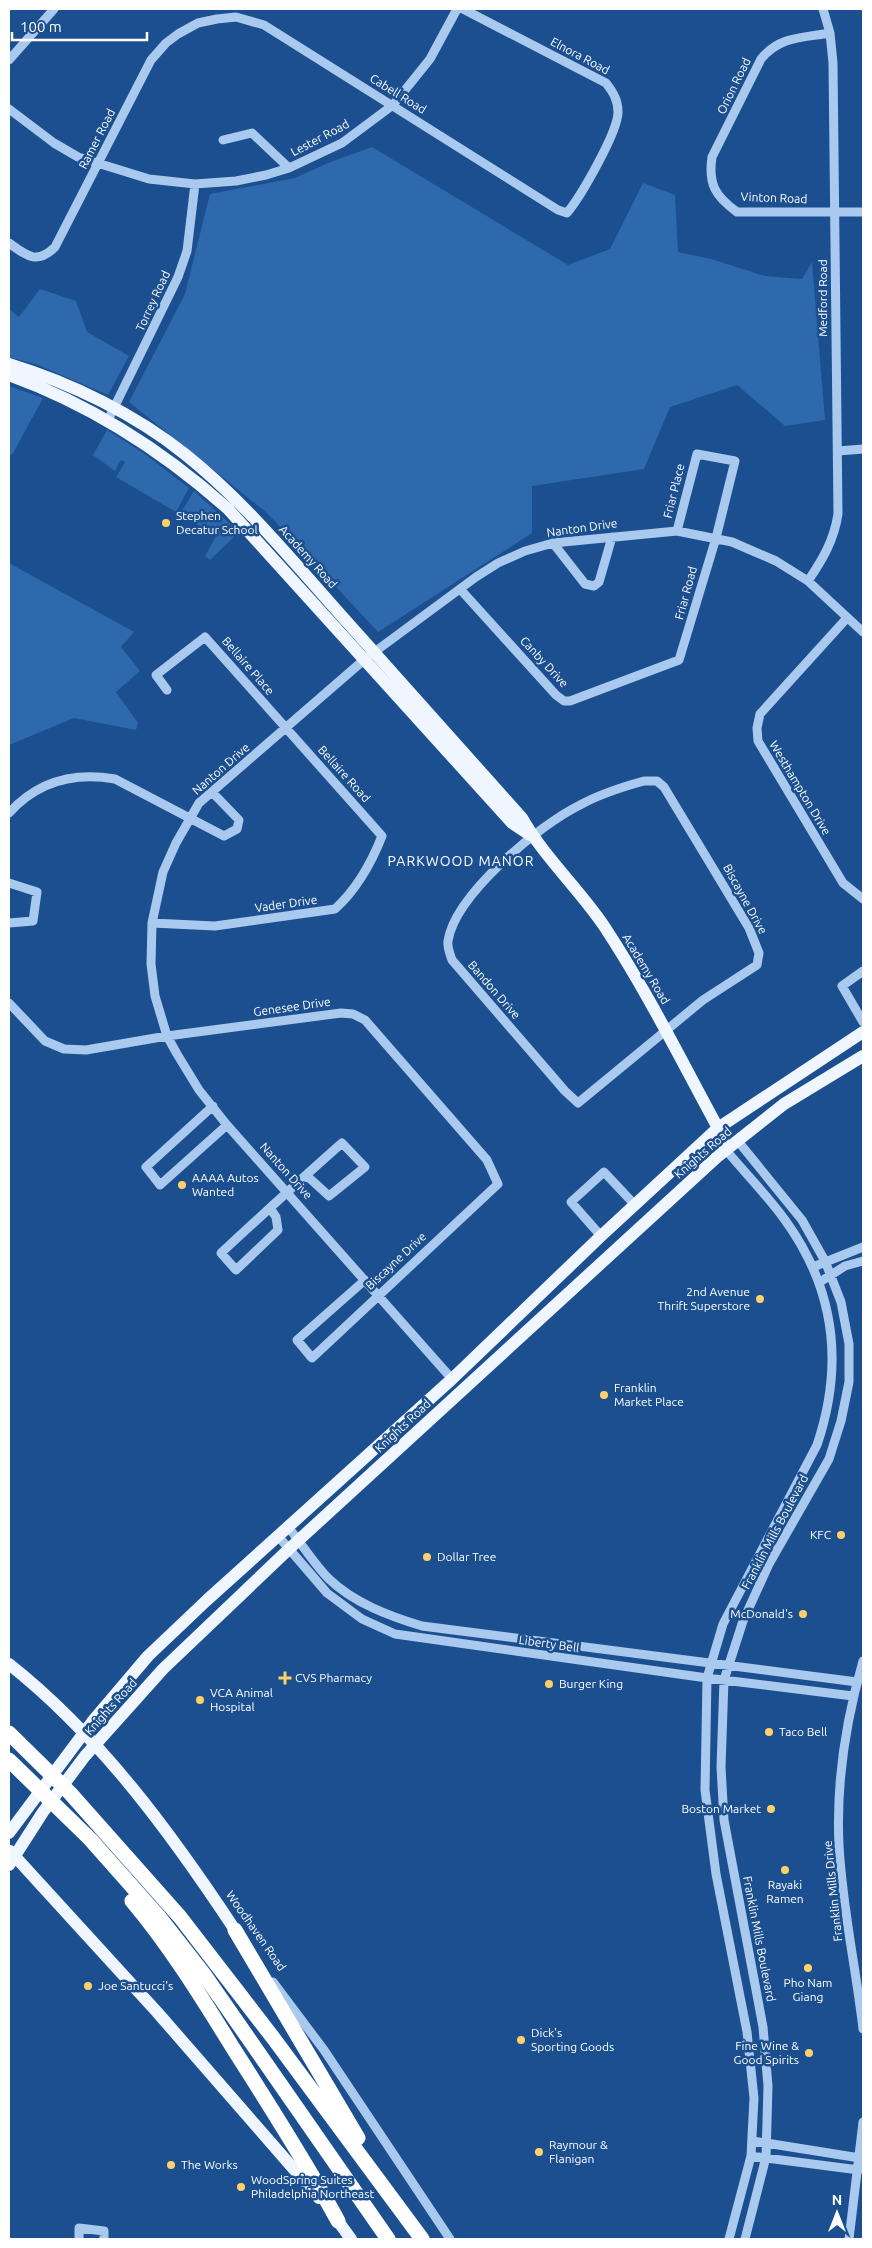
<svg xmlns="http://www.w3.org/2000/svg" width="872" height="2248" viewBox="0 0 872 2248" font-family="Ubuntu,sans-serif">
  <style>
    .green { fill: #2e69ad }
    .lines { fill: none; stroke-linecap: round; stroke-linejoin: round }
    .minor { stroke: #a9c9ee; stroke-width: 9 }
    .major { stroke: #f0f6ff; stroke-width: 12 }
    .highway { stroke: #fff; stroke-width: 15 }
    .poi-dot { fill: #ffd166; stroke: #1b4f8f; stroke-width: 2 }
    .labels { text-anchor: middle; stroke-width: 5; stroke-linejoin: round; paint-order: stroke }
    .street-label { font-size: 12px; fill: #fff; stroke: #1b4f8f }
    .poi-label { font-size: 12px; fill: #fff; stroke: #1b4f8f; text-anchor: start }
    .neighbourhood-label { font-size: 14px; letter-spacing: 1px; fill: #fff; stroke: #1b4f8f }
  </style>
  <rect width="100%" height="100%" fill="#1b4f8f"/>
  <path class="green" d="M372 147 568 265 610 249 643 183 675 195 678 252 711 259 765 276 802 279 812 262 825 420 785 426 737 385 670 407 644 469 532 486V533L378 632 267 513 129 402 185 294 210 194 295 178 328 163Z
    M40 289 76 301 87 332 129 356 108 395 38 365 9 357V309L19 317Z
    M9 386 43 398 12 455 9 453Z
    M107 430 142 452 189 488 176 512 116 477 125 462 121 460 115 471 93 455Z
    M194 491 239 532 210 560 205 556 216 536 180 514Z
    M9 563 134 632 121 647 140 671 116 692 138 723 136 730 74 718 9 745Z"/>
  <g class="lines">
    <path class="minor" d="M830 33C802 38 780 36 761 59L712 157C708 184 715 196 737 212H863
      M9 60 54 9
      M9 109 54 143 78 157 149 179 195 184 236 181 266 175 289 168 342 143 393 105 430 59 457 9
      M223 140 252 133 289 168
      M9 243C27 256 37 265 55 247L151 60 166 43 178 34 198 23 217 19 236 17 264 25 558 210 567 213C581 196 618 132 618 112 618 100 613 92 606 83L463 9
      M108 420 178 277 187 251 195 184
      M838 451 863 449
      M553 543 585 584 594 586 599 582 612 537
      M808 581C823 559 834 540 838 514L833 63 830 33 823 9
      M460 589 556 695 564 701H570L679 660 716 538 735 461 697 454 677 531
      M847 618 760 714 757 728 758 741 843 883 863 899
      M644 781H657L664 787 749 928 759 953 757 965 703 1000 578 1103 565 1091 452 960C450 954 447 947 448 941 455 895 539 825 580 805 600 794 622 787 644 781Z
      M9 813C37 782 74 772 115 779L224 836 237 829 239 820 212 792
      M9 883 37 892 33 921 9 923
      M152 923 215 926 335 909C357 889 371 864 382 836L205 637 156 675 167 690
      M863 971 842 986 863 1022
      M9 1003 45 1041 64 1049 86 1050 167 1036 341 1013 353 1014 365 1020 487 1160 498 1184 312 1358 297 1340 365 1280
      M213 1106 146 1167 160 1185 227 1125
      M737 1140 802 1220 825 1261 841 1302 849 1344V1382L841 1421 829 1459 769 1564 743 1621 724 1680 721 1767 724 1820 763 2027 768 2086 766 2157 745 2239
      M726 1150C745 1173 767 1195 785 1220 835 1289 844 1365 817 1445L723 1624 707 1678 705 1790 716 1874 747 2032 754 2098 751 2156 729 2239
      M270 1208 276 1217 278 1230 236 1270 221 1253C261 1216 301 1179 342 1143L365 1167 329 1196 306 1175
      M601 1236 571 1202 604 1172 635 1205
      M813 1267 863 1247
      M820 1282 845 1266 863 1261
      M452 1379 227 1125 199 1090 177 1054 167 1036 155 996 151 964 152 923 163 872 176 843 199 803 365 659 476 577 498 563 525 551 553 543 677 531 732 542 776 561 808 581 863 632
      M288 1527C302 1544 314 1564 329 1579 354 1603 389 1616 422 1626L857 1682
      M278 1536 327 1593 362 1619 395 1634 707 1678 853 1696
      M863 1661C846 1720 836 1783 839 1845 842 1906 856 1968 863 2029
      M273 1982 324 2050 450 2239
      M753 2141 860 2158
      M751 2156 859 2170
      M79 2239V2228L104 2231V2239
      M849 2239 863 2122"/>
    <path class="major" d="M9 364C71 383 135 414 186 455 247 504 296 565 348 623 406 688 464 753 522 818 544 857 579 889 604 926 647 991 681 1060 718 1128L726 1150
      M9 375C92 405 162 450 228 509L512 823 530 835
      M9 1664C100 1736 171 1833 235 1930
      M9 1833 92 1722 148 1656 207 1600 452 1379 601 1236 718 1128 863 1032
      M10 1851 157 2012 319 2198
      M9 1865 43 1812 85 1756 163 1669 289 1549 717 1157 784 1104 863 1056
      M332 2213 351 2239"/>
    <path class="highway" d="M9 1733 70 1793 180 1917 274 2039 422 2239
      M9 1760 90 1839 160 1918 203 1973 388 2239
      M132 1901C170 1946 202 1998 233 2048 269 2105 306 2162 338 2221
      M235 1930 358 2138"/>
  </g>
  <g class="poi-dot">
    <circle cx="166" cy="523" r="5"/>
    <circle cx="182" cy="1185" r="5"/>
    <circle cx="760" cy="1299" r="5"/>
    <circle cx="604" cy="1395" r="5"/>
    <circle cx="841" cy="1535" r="5"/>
    <circle cx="427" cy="1557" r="5"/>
    <circle cx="803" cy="1614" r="5"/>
    <path d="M282.5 1670.5h5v5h5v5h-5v5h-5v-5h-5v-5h5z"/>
    <circle cx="549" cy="1684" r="5"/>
    <circle cx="200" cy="1700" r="5"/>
    <circle cx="769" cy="1732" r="5"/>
    <circle cx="771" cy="1809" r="5"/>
    <circle cx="785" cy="1870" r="5"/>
    <circle cx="808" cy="1968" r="5"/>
    <circle cx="88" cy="1986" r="5"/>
    <circle cx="521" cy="2040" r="5"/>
    <circle cx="809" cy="2053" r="5"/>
    <circle cx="539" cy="2152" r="5"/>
    <circle cx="171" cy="2165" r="5"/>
    <circle cx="241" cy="2187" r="5"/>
  </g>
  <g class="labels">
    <g class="street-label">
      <text transform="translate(580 56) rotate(28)" y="4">Elnora Road</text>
      <text transform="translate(734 86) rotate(-64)" y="4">Orion Road</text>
      <text transform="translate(398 94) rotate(32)" y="4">Cabell Road</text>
      <text transform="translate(320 138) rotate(-28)" y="4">Lester Road</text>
      <text transform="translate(97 139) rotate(-63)" y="4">Ramer Road</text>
      <text transform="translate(774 198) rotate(2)" y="4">Vinton Road</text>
      <text transform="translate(823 298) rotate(-90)" y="4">Medford Road</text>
      <text transform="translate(153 301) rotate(-65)" y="4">Torrey Road</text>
      <text transform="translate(674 491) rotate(-76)" y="4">Friar Place</text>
      <text transform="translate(582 528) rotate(-8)" y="4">Nanton Drive</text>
      <text transform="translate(308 557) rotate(48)" y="4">Academy Road</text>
      <text transform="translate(686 593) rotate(-75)" y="4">Friar Road</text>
      <text transform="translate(544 662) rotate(47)" y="4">Canby Drive</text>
      <text transform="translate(248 666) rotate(49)" y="4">Bellaire Place</text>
      <text transform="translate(221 769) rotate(-41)" y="4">Nanton Drive</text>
      <text transform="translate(344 774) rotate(48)" y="4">Bellaire Road</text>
      <text transform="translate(800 788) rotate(59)" y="4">Westhampton Drive</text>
      <text transform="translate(745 899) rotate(61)" y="4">Biscayne Drive</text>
      <text transform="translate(286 904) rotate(-8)" y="4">Vader Drive</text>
      <text transform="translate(646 969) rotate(59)" y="4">Academy Road</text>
      <text transform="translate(494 990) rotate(49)" y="4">Bandon Drive</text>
      <text transform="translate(292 1007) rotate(-8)" y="4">Genesee Drive</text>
      <text transform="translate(703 1153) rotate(-41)" y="4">Knights Road</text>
      <text transform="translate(286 1171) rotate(48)" y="4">Nanton Drive</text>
      <text transform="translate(396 1261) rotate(-43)" y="4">Biscayne Drive</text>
      <text transform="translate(403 1426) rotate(-43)" y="4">Knights Road</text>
      <text transform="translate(775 1532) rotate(-62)" y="4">Franklin Mills Boulevard</text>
      <text transform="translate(549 1644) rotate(8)" y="4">Liberty Bell</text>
      <text transform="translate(111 1707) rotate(-48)" y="4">Knights Road</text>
      <text transform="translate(833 1891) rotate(-96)" y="4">Franklin Mills Drive</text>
      <text transform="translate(256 1931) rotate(55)" y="4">Woodhaven Road</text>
      <text transform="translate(759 1939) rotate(79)" y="4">Franklin Mills Boulevard</text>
    </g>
    <g class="poi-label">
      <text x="176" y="520">Stephen<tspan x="176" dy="14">Decatur School</tspan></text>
      <text x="192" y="1182">AAAA Autos<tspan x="192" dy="14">Wanted</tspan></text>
      <text x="750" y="1296" text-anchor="end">2nd Avenue<tspan x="750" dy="14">Thrift Superstore</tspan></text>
      <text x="614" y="1392">Franklin<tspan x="614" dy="14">Market Place</tspan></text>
      <text x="831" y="1539" text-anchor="end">KFC</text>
      <text x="437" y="1561">Dollar Tree</text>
      <text x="793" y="1618" text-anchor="end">McDonald's</text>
      <text x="295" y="1682">CVS Pharmacy</text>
      <text x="559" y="1688">Burger King</text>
      <text x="210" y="1697">VCA Animal<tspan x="210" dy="14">Hospital</tspan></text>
      <text x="779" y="1736">Taco Bell</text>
      <text x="761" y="1813" text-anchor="end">Boston Market</text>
      <text x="785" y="1889" text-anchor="middle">Rayaki<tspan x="785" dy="14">Ramen</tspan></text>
      <text x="808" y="1987" text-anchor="middle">Pho Nam<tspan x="808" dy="14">Giang</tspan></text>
      <text x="98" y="1990">Joe Santucci's</text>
      <text x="531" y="2037">Dick's<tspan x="531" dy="14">Sporting Goods</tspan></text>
      <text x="799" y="2050" text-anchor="end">Fine Wine &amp;<tspan x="799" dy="14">Good Spirits</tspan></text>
      <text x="549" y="2149">Raymour &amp;<tspan x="549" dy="14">Flanigan</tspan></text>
      <text x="181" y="2169">The Works</text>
      <text x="251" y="2184">WoodSpring Suites<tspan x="251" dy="14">Philadelphia Northeast</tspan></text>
    </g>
    <g class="neighbourhood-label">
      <text x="461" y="866">PARKWOOD MANOR</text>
    </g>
  </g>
  <rect width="872" height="2248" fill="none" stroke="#ffffff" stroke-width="20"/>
  <g transform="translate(837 2213)" stroke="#1b4f8f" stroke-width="4" paint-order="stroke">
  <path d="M0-4L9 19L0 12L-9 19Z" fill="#ffffff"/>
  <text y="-8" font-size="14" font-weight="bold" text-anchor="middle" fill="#ffffff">N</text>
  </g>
  <path d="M12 32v8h135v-8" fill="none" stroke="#ffffff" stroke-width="2.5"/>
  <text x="20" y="32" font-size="15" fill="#ffffff" stroke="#1b4f8f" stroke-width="4" paint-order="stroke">100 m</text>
</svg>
